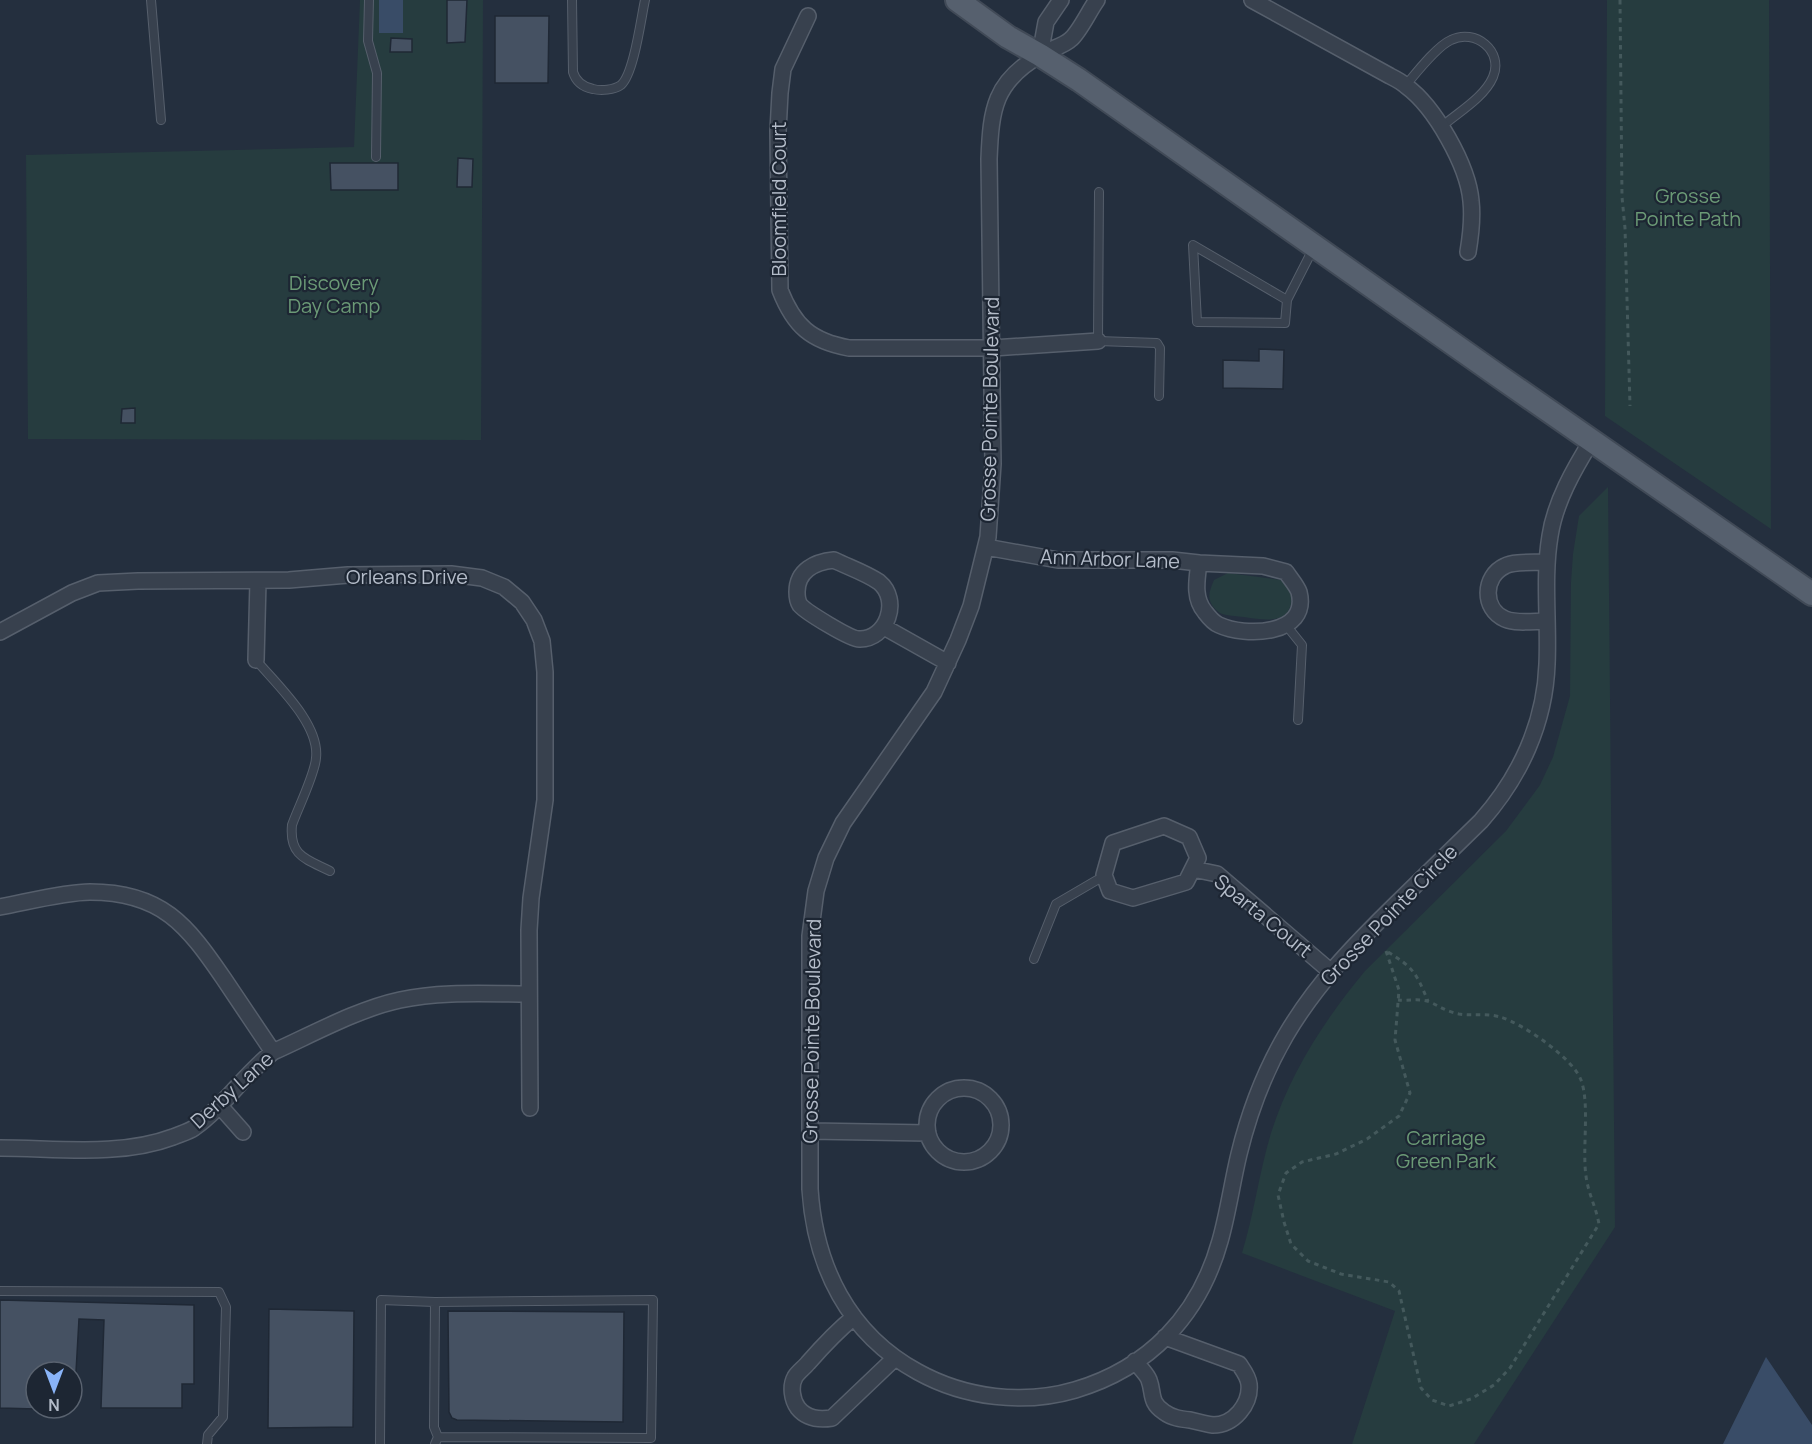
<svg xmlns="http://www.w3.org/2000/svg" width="1812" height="1444" viewBox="0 0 1812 1444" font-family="Manrope,sans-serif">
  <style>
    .green { fill: #263c3f }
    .water { fill: #394c67 }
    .building { fill: #455162; stroke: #1f2835; stroke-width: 1.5 }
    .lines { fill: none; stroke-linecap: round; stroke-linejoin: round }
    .lane-casing { stroke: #565f6c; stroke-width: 10 }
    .street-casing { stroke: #565f6c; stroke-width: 18 }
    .primary-casing { stroke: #414a57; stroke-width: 26 }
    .path { stroke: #44595c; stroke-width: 3; stroke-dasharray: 4.5 4.5; stroke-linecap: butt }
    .lane { stroke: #38414e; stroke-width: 8 }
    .street { stroke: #38414e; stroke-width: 15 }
    .primary { stroke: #56606e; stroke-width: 22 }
    .labels { text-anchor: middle; stroke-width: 4.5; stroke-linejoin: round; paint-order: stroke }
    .park-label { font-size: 20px; fill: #6b9a76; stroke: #1d2633 }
    .street-label { font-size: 20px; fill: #b4bcc9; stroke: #1d2633 }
  </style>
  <rect width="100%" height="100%" fill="#242f3e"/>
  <path class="green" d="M360 0H483L481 440 28 439 26 155 354 147Z
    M1607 0H1769L1771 529 1605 416Z
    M1608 487 1615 1227 1474 1444H1352L1395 1311 1242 1253C1254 1214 1259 1173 1271 1133 1290 1073 1325 1019 1365 971L1506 831 1540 785 1553 757 1570 696 1571 582 1573 554 1579 516Z
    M1228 573 1281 580 1291 588C1296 625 1270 621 1244 617 1237 616 1226 616 1220 613 1217 611 1212 606 1211 603 1207 595 1211 588 1214 580Z"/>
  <path class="water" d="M379 0H403V33H379Z
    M1766 1357 1812 1425V1444H1723Z"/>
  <path class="building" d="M447 0H467L465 42 447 43Z
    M495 16H549L548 83H495Z
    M391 38 412 39V52H390Z
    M458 158 473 159 472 187H457Z
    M330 163H398V190H331Z
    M1259 349 1284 350 1283 389 1223 388V360L1259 361Z
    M135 408V423H121L122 409Z
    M0 1300 194 1305V1384H182V1408H101L104 1320 79 1319 76 1372H36V1409L0 1408Z
    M269 1309 354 1311 353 1427 268 1428Z
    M448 1311 624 1312 623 1422 457 1420 452 1418 449 1412Z"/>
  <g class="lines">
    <g class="lane-casing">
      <path id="lane" d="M151 0 161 120
        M369 0 368 41 377 73 376 157
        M572 0 573 72C576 82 583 87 593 89 601 91 614 90 621 85 634 74 641 18 645 0
        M1406 85C1416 73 1437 46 1451 40 1475 28 1504 51 1493 77 1484 98 1457 113 1440 128
        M1099 192 1098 341 1157 343 1160 348 1159 396
        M1287 300 1193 245 1197 322 1285 323 1287 300 1313 249
        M1286 625 1302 645 1298 720
        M256 660C277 685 320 724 316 758 315 774 298 808 292 825 289 856 306 859 330 871
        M1034 959 1056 904 1097 880 1105 879
        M0 1291 219 1292 226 1307 223 1417 208 1435 207 1444
        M380 1444 381 1300 435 1302
        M435 1444 438 1437 434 1427 435 1302 653 1300 651 1438 438 1437"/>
    </g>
    <g class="street-casing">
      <path id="street" d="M1097 0C1089 11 1080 31 1071 39 1064 46 1050 49 1042 54 994 81 991 109 989 159L993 464 988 537 971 606 958 640 934 692 843 823 826 858 816 891 810 936V1189C815 1266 848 1334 918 1372 965 1398 1024 1405 1075 1390 1149 1368 1199 1316 1220 1241 1228 1213 1232 1183 1239 1154 1249 1113 1265 1071 1286 1035 1316 984 1355 944 1397 903 1425 876 1453 848 1481 821 1520 777 1545 723 1547 664 1549 621 1543 578 1550 536 1555 502 1574 469 1592 440
        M1252 0 1390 76C1396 79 1402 82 1406 86 1435 107 1468 166 1471 201 1473 219 1471 234 1468 252
        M808 16 783 69 780 93 778 131 780 290C794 326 811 341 849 348H993L1098 341
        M1040 55 1046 22 1061 0
        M986 547 1058 560H1172L1199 563C1197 579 1193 598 1205 612 1208 616 1214 623 1219 625 1244 637 1310 636 1299 592 1297 586 1290 578 1286 572L1263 566 1199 563
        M834 560C848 567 866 573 879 582 901 600 887 640 859 639 850 639 806 612 800 605 798 602 797 596 797 592 797 570 815 562 834 560Z
        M1547 562C1535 563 1514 561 1505 566 1483 576 1482 609 1505 619 1517 624 1534 621 1547 621
        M884 627 948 663
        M0 632 72 593 98 583 138 581 289 580 348 575 451 574 482 578 504 587 522 602 534 620 542 641 545 672V800L531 898 529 930 530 1108
        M256 660 258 581
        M1164 826 1189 837 1198 858 1186 882 1133 898 1110 891 1104 875 1113 843Z
        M1193 869 1217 874 1330 971
        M0 907C27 902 65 892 90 892 162 892 187 925 224 979 240 1003 257 1028 273 1052
        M927 1125a37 37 0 1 1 74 0a37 37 0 1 1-74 0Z
        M220 1106 243 1132
        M810 1131 928 1133
        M0 1148C56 1148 120 1157 173 1137 180 1134 188 1132 194 1128 224 1107 244 1074 273 1052 313 1034 358 1009 400 1000 442 991 486 994 529 994
        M854 1317C837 1331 822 1347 808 1363 804 1368 798 1372 795 1377 790 1386 792 1400 798 1408 807 1419 819 1420 832 1418L895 1358
        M1135 1361C1139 1367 1147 1374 1149 1380 1154 1393 1149 1402 1164 1412 1172 1418 1181 1419 1190 1420 1198 1422 1206 1424 1213 1425 1234 1425 1251 1404 1249 1384 1248 1376 1243 1370 1239 1364L1165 1337"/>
    </g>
    <g class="primary-casing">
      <path id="primary" d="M957 0 1008 37 1040 55 1079 80 1500 377 1812 594"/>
    </g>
    <path class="path" d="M1620 0 1622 197 1625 228 1630 406
      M1386 951 1399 990 1395 1040 1410 1093 1399 1116 1367 1139 1336 1154 1302 1162 1286 1173 1278 1195 1284 1222 1291 1244 1308 1261 1341 1274 1389 1282 1399 1291 1421 1388 1432 1400 1449 1406 1471 1399 1494 1385 1510 1368 1599 1224C1596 1207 1588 1193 1586 1176 1582 1149 1590 1104 1581 1080 1573 1058 1522 1023 1500 1017 1487 1013 1472 1016 1459 1014 1445 1011 1441 1007 1430 1002 1421 998 1407 1001 1398 1000
      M1388 952C1414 968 1416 973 1428 1001"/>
    <use href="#lane" class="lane"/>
    <use href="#street" class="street"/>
    <use href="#primary" class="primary"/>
  </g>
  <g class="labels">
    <g class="park-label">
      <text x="1688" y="203">Grosse<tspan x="1688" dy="23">Pointe Path</tspan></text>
      <text x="334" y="290">Discovery<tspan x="334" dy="23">Day Camp</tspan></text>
      <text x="1446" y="1145">Carriage<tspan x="1446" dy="23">Green Park</tspan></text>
    </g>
    <g class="street-label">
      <text transform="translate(779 199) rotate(-90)" y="7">Bloomfield Court</text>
      <text transform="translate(990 409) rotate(-89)" y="7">Grosse Pointe Boulevard</text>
      <text transform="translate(1110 559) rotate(2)" y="7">Ann Arbor Lane</text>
      <text x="407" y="584">Orleans Drive</text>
      <text transform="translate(1389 915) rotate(-46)" y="7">Grosse Pointe Circle</text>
      <text transform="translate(1263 916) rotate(39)" y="7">Sparta Court</text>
      <text transform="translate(812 1031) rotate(-89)" y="7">Grosse Pointe Boulevard</text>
      <text transform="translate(232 1090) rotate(-42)" y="7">Derby Lane</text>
    </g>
  </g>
  <g transform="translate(54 1390) rotate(180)"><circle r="28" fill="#1d2633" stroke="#59626f" stroke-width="1.5"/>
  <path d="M0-4.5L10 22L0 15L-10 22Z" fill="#8ab4f8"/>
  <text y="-9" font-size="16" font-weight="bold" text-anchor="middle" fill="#b4bcc9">N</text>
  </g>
</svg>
